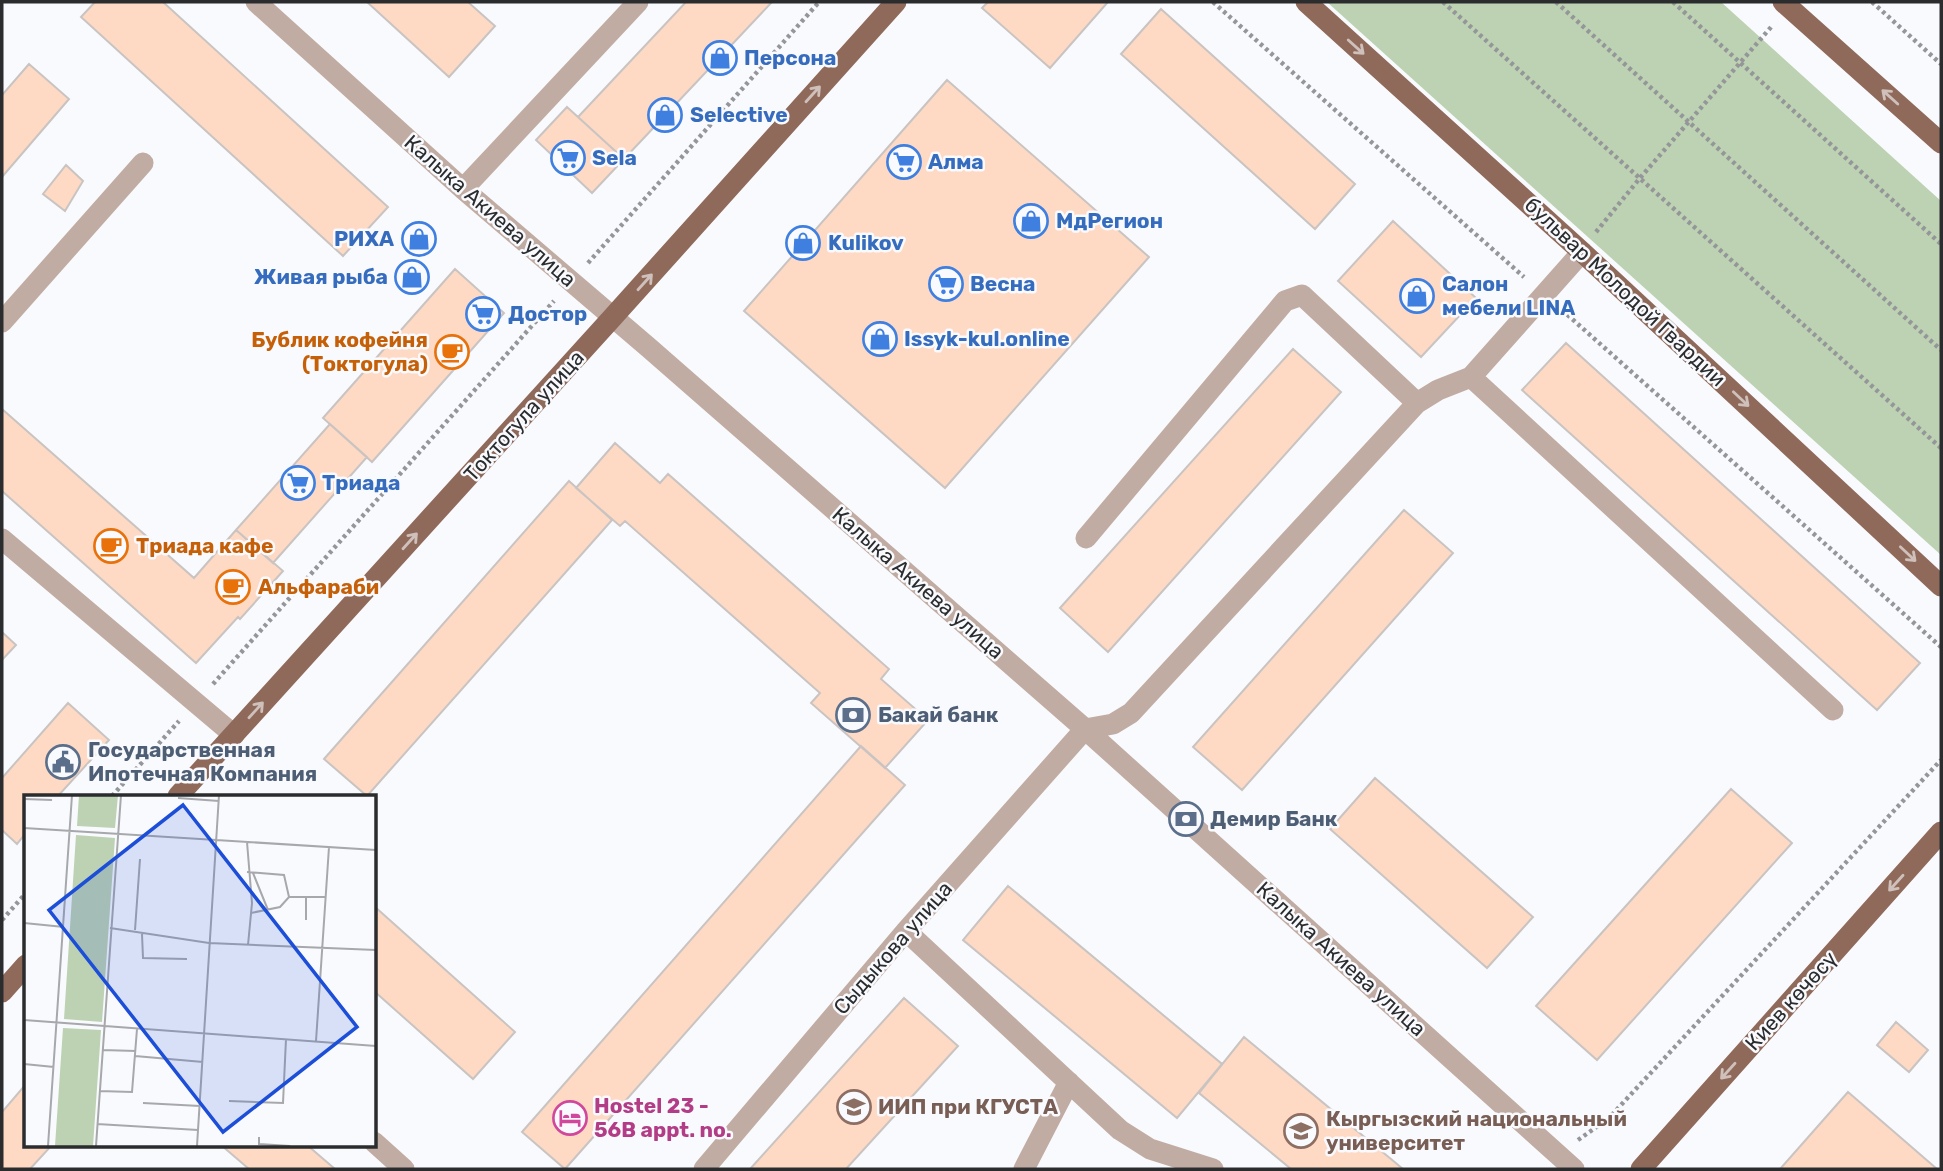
<svg xmlns="http://www.w3.org/2000/svg" width="1943" height="1171" viewBox="0 0 1943 1171" font-family="Rubik,sans-serif">
  <style>
    .green { fill: #bcd2b2 }
    .building { fill: #fed9c4; stroke: #c9c4c2; stroke-width: 2 }
    .lines { fill: none; stroke-linecap: round; stroke-linejoin: round }
    .path { stroke: #959699; stroke-width: 4.5; stroke-dasharray: 3.5 3.5; stroke-linecap: butt }
    .minor { stroke: #c1aca3; stroke-width: 21 }
    .major { stroke: #8f6a5a; stroke-width: 21 }
    .oneway { stroke: #cfc0bc }
    .labels { text-anchor: middle; stroke-width: 5; stroke-linejoin: round; paint-order: stroke }
    .shop-label { font-size: 21px; font-weight: bold; fill: #366cbe; stroke: #f9fafe; text-anchor: start }
    .street-label { font-size: 21px; fill: #2b2c2e; stroke: #f9fafe }
    .food-label { font-size: 21px; font-weight: bold; fill: #c56008; stroke: #f9fafe; text-anchor: start }
    .service-label { font-size: 21px; font-weight: bold; fill: #4e5e75; stroke: #f9fafe; text-anchor: start }
    .hotel-label { font-size: 21px; font-weight: bold; fill: #b23c85; stroke: #f9fafe; text-anchor: start }
    .education-label { font-size: 21px; font-weight: bold; fill: #785e54; stroke: #f9fafe; text-anchor: start }
    .inset-road { fill: none; stroke: #a7a8ab; stroke-width: 2 }
    .view { fill: #1d4ed8; fill-opacity: 0.15; stroke: #1d4ed8; stroke-width: 3.5 }
    .inset-edge { fill: none; stroke: #2b2c2e; stroke-width: 3.5 }
  </style>
  <rect width="100%" height="100%" fill="#f9fafe"/>
  <path class="green" d="M1327 2H1721L1941 201V555Z"/>
  <path class="building" d="M95 2H163L388 207 343 256 81 17Z
    M367 2H468L495 26 449 77Z
    M686 2H772L624 159 578 117Z
    M988 2H1108L1050 68 982 8Z
    M1161 9 1355 184 1315 229 1121 54Z
    M29 64 69 99 2 177V95Z
    M947 80 1149 257 945 488 744 311Z
    M567 107 624 159 592 193 536 140Z
    M66 165 83 181 65 211 43 194Z
    M1393 221 1476 298 1421 357 1338 281Z
    M455 269 504 313 372 462 323 418Z
    M1566 343 1920 663 1877 710 1522 390Z
    M1293 349 1341 392 1108 652 1060 608Z
    M2 409 194 578 236 530 283 571 240 619 238 617 196 663 2 491Z
    M330 424 367 457 273 563 236 530Z
    M615 443 660 483 668 474 889 669 881 679 928 720 885 768 811 703 820 693 625 521 620 526 576 488Z
    M569 481 612 520 367 796 324 759Z
    M1404 510 1453 553 1242 790 1193 747Z
    M2 632 16 645 2 660Z
    M68 703 109 740 58 796H26V833L17 844 2 830V778Z
    M861 746 905 785 565 1169 522 1132Z
    M1375 778 1533 917 1487 968 1330 829Z
    M1731 789 1792 843 1597 1060 1536 1006Z
    M1008 886 1222 1064 1177 1118 963 940Z
    M374 906 515 1032 473 1079 374 991Z
    M904 998 958 1046 846 1169H750Z
    M1896 1022 1928 1050 1909 1072 1877 1045Z
    M1244 1037 1403 1169H1291L1199 1093Z
    M26 1084V1145H52L30 1169H2V1112Z
    M1848 1092 1937 1169H1780Z
    M221 1145H307L335 1169H249Z"/>
  <g class="lines">
    <path class="path" d="M1213 2 1524 277
      M1443 2 1941 448
      M1556 2 1941 350
      M1673 2 1941 244
      M1872 2 1941 64
      M1596 232 1640 178 1772 26
      M588 263 819 2
      M1562 310 1941 647
      M213 684 554 301
      M112 796 179 721
      M2 920 26 893
      M1578 1140 1608 1119 1941 760"/>
    <path class="minor" d="M256 2 463 189 648 347 1085 729 1574 1169
      M463 189 638 2
      M2 322 143 163
      M1471 377 1833 710
      M1086 538 1285 301 1302 295 1417 403
      M2 539 234 735
      M906 931 1120 1130 1150 1149 1213 1169
      M374 1142 404 1169
      M704 1169 906 931 1085 729 1113 724 1131 713 1417 403 1438 390 1471 377 1582 252
      M1024 1169 1069 1082"/>
    <path class="major" d="M1306 2 1582 252 1941 586
      M1783 2 1941 143
      M178 796 612 318 896 2
      M2 992 26 965
      M1641 1169 1941 832"/>
  </g>
  <defs><path id="oneway-shaft" d="M-6 0H5M1.5-3L5.5 0L1.5 3" fill="none" stroke-width="1.6" stroke-linecap="round" stroke-linejoin="round" transform="scale(1.75)"/></defs>
  <g class="oneway">
    <use href="#oneway-shaft" transform="translate(1356 47) rotate(42)"/>
    <use href="#oneway-shaft" transform="translate(813 94) rotate(-48)"/>
    <use href="#oneway-shaft" transform="translate(1890 97) rotate(-138)"/>
    <use href="#oneway-shaft" transform="translate(645 282) rotate(-48)"/>
    <use href="#oneway-shaft" transform="translate(1741 399) rotate(43)"/>
    <use href="#oneway-shaft" transform="translate(410 541) rotate(-48)"/>
    <use href="#oneway-shaft" transform="translate(1908 554) rotate(43)"/>
    <use href="#oneway-shaft" transform="translate(256 710) rotate(-48)"/>
    <use href="#oneway-shaft" transform="translate(1896 883) rotate(132)"/>
    <use href="#oneway-shaft" transform="translate(1728 1071) rotate(132)"/>
  </g>
  <defs>
    <g id="shop-ring" transform="scale(1.75)"><circle r="9.5" fill="#f9fafe" stroke="#3f7fe0" stroke-width="1.5"/><path d="M-5-2.5h2.3a2.7 3.5 0 0 1 5.4 0H5L5.5 6h-11ZM-1.5-2.5h3a1.5 2.3 0 0 0-3 0Z" fill="#3f7fe0"/></g>
    <g id="supermarket-ring" transform="scale(1.75)"><circle r="9.5" fill="#f9fafe" stroke="#3f7fe0" stroke-width="1.5"/><path d="M-6-5.5h2.5l.6 2H6L4.5 2H-2.5L-4.4-4H-6ZM-1.5 3.2a1.3 1.3 0 1 0 .1 0ZM3 3.2a1.3 1.3 0 1 0 .1 0Z" fill="#3f7fe0"/></g>
    <g id="cafe-ring" transform="scale(1.75)"><circle r="9.5" fill="#f9fafe" stroke="#e8710a" stroke-width="1.5"/><path d="M-5.5-4.5H6V0H3Q3 3.5 0 3.5H-2.5Q-5.5 3.5-5.5 0ZM3-3.2v2h1.7v-2ZM-6 4.5H4V6H-6Z" fill="#e8710a"/></g>
    <g id="bank-ring" transform="scale(1.75)"><circle r="9.5" fill="#f9fafe" stroke="#5c6f8a" stroke-width="1.5"/><path d="M-6-4H6V4H-6ZM0-2.3a2.3 2.3 0 1 0 0 4.6a2.3 2.3 0 1 0 0-4.6Z" fill="#5c6f8a"/></g>
    <g id="civic-ring" transform="scale(1.75)"><circle r="9.5" fill="#f9fafe" stroke="#5c6f8a" stroke-width="1.5"/><path d="M-.6-6.5H3V-4.5H.6V-3L4-1V1h2V6H-6V1h2V-1L-.6-3ZM-1.2 2.5V6h2.4V2.5Z" fill="#5c6f8a"/></g>
    <g id="university-ring" transform="scale(1.75)"><circle r="9.5" fill="#f9fafe" stroke="#8d6e63" stroke-width="1.5"/><path d="M0-5L7-2L0 1L-7-2ZM-4 1L0 2.5L4 1V4Q0 6-4 4Z" fill="#8d6e63"/></g>
    <g id="hotel-ring" transform="scale(1.75)"><circle r="9.5" fill="#f9fafe" stroke="#d1479c" stroke-width="1.5"/><path d="M-6-4.5h1.5V1H6V5H4.5V3h-9V5H-6ZM-4 0a1.8 1.8 0 1 1 3.6 0ZM.5 0V-2.5h3Q6-2.5 6 0Z" fill="#d1479c"/></g>
  </defs>
  <g fill-rule="evenodd">
    <use href="#shop-ring" x="720" y="58"/>
    <use href="#shop-ring" x="665" y="115"/>
    <use href="#supermarket-ring" x="568" y="158"/>
    <use href="#supermarket-ring" x="904" y="162"/>
    <use href="#shop-ring" x="1031" y="221"/>
    <use href="#shop-ring" x="419" y="239"/>
    <use href="#shop-ring" x="803" y="243"/>
    <use href="#shop-ring" x="412" y="277"/>
    <use href="#supermarket-ring" x="946" y="284"/>
    <use href="#shop-ring" x="1417" y="296"/>
    <use href="#supermarket-ring" x="483" y="314"/>
    <use href="#shop-ring" x="880" y="339"/>
    <use href="#cafe-ring" x="452" y="352"/>
    <use href="#supermarket-ring" x="298" y="483"/>
    <use href="#cafe-ring" x="111" y="546"/>
    <use href="#cafe-ring" x="233" y="587"/>
    <use href="#bank-ring" x="853" y="715"/>
    <use href="#civic-ring" x="63" y="762"/>
    <use href="#bank-ring" x="1186" y="819"/>
    <use href="#university-ring" x="854" y="1107"/>
    <use href="#hotel-ring" x="570" y="1118"/>
    <use href="#university-ring" x="1301" y="1131"/>
  </g>
  <g class="labels">
    <g class="shop-label">
      <text x="744" y="65">Персона</text>
      <text x="690" y="122">Selective</text>
      <text x="592" y="165">Sela</text>
      <text x="928" y="169">Алма</text>
      <text x="1056" y="228">МдРегион</text>
      <text x="394" y="246" text-anchor="end">РИХА</text>
      <text x="828" y="250">Kulikov</text>
      <text x="388" y="284" text-anchor="end">Живая рыба</text>
      <text x="970" y="291">Весна</text>
      <text x="1442" y="291">Салон<tspan x="1442" dy="24">мебели LINA</tspan></text>
      <text x="508" y="321">Достор</text>
      <text x="904" y="346">Issyk-kul.online</text>
      <text x="322" y="490">Триада</text>
    </g>
    <g class="street-label">
      <text transform="translate(490 211) rotate(41)" y="7">Калыка Акиева улица</text>
      <text transform="translate(1625 292) rotate(43)" y="7">бульвар Молодой Гвардии</text>
      <text transform="translate(524 416) rotate(-48)" y="7">Токтогула улица</text>
      <text transform="translate(918 583) rotate(41)" y="7">Калыка Акиева улица</text>
      <text transform="translate(893 948) rotate(-49)" y="7">Сыдыкова улица</text>
      <text transform="translate(1341 959) rotate(42)" y="7">Калыка Акиева улица</text>
      <text transform="translate(1791 1001) rotate(-48)" y="7">Киев көчөсү</text>
    </g>
    <g class="food-label">
      <text x="428" y="347" text-anchor="end">Бублик кофейня<tspan x="428" dy="24">(Токтогула)</tspan></text>
      <text x="136" y="553">Триада кафе</text>
      <text x="258" y="594">Альфараби</text>
    </g>
    <g class="service-label">
      <text x="878" y="722">Бакай банк</text>
      <text x="88" y="757">Государственная<tspan x="88" dy="24">Ипотечная Компания</tspan></text>
      <text x="1210" y="826">Демир Банк</text>
    </g>
    <g class="hotel-label">
      <text x="594" y="1113">Hostel 23 -<tspan x="594" dy="24">56B appt. no.</tspan></text>
    </g>
    <g class="education-label">
      <text x="878" y="1114">ИИП при КГУСТА</text>
      <text x="1326" y="1126">Кыргызский национальный<tspan x="1326" dy="24">университет</tspan></text>
    </g>
  </g>
  <g transform="translate(24 795)">
    <rect width="352" height="352" fill="#f9fafe"/>
    <path d="M55 0H94L91 33 53 31ZM52 40 91 43 78 227 40 224ZM39 233 77 235 69 351H31Z" fill="#bcd2b2"/>
    <path class="inset-road" d="M154 3 195 6M0 4 28 5M0 33 352 55M223 47 228 108 224 150M223 77 260 80 265 102M229 78 244 115M227 118 256 112 265 102H302M282 125V102M0 128 40 132M86 133 185 148 352 155M111 135 116 64M118 139 119 163 163 164M0 225 352 251M292 246 305 52M78 255 112 256M111 261 179 267M0 269 30 272M75 296 108 297 113 234M205 306 259 308 262 244M119 308 176 311M73 329 174 335M235 342V349L266 351M24 351 48 0M72 351 97 0M173 351 195 0"/>
    <path class="view" d="M159 10 333 232 199 337 25 115Z"/>
    <rect width="352" height="352" class="inset-edge"/>
  </g>
  <rect width="1943" height="1171" fill="none" stroke="#2b2c2e" stroke-width="7"/>
</svg>
